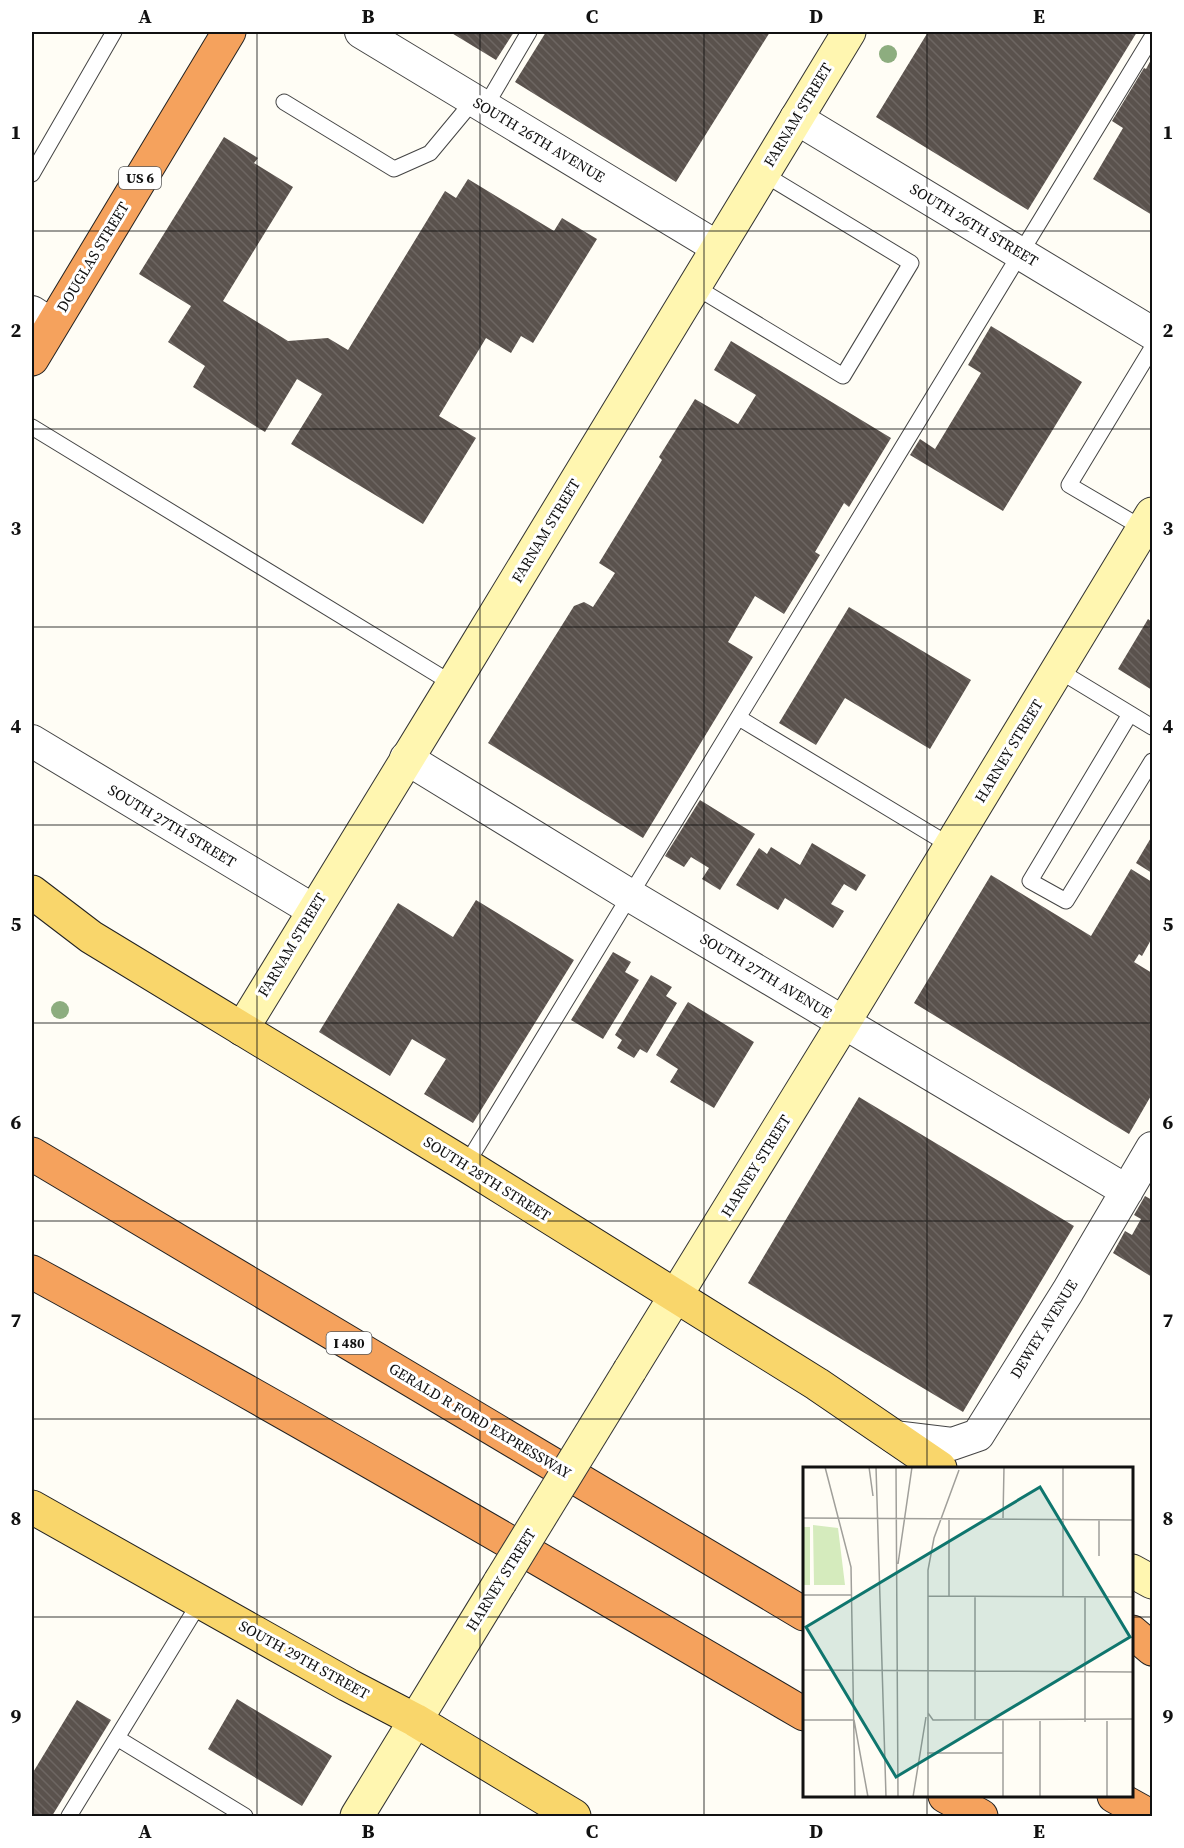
<svg xmlns="http://www.w3.org/2000/svg" width="1184" height="1848" viewBox="0 0 1184 1848" font-family="'Source Serif 4',serif">
  <style>
    .building { fill: url(#building-back-hatch) }
    .lines { fill: none; stroke-linecap: round; stroke-linejoin: round }
    .lane-casing { stroke: #444; stroke-width: 17 }
    .street-casing { stroke: #444; stroke-width: 34 }
    .secondary-casing { stroke: #333; stroke-width: 35 }
    .primary-casing { stroke: #222; stroke-width: 35 }
    .highway-casing { stroke: #222; stroke-width: 35 }
    .lane { stroke: #fff; stroke-width: 15 }
    .street { stroke: #fff; stroke-width: 32 }
    .secondary { stroke: #fff6b0; stroke-width: 33 }
    .primary { stroke: #f9d66b; stroke-width: 33 }
    .highway { stroke: #f5a25d; stroke-width: 33 }
    .secondary-bridge-casing { stroke: #333; stroke-width: 35; stroke-linecap: butt }
    .secondary-bridge { stroke: #fff6b0; stroke-width: 33 }
    .tree { fill: #8dad7f }
    .grid { fill: none; stroke: #111; stroke-width: 1.5; stroke-opacity: 0.55 }
    .labels { text-anchor: middle; stroke-width: 6; stroke-linejoin: round; paint-order: stroke }
    .shield { fill: #fff; stroke: #585858; stroke-width: 1.5 }
    .shield-label { font-size: 14px; font-weight: bold; fill: #111 }
    .street-label { font-size: 15px; fill: #111; stroke: #fff }
    .inset-road { fill: none; stroke: #a09f9a; stroke-width: 1.5 }
    .view { fill: #0f766e; fill-opacity: 0.15; stroke: #0f766e; stroke-width: 3 }
    .inset-edge { fill: none; stroke: #111; stroke-width: 3 }
    .neatline { fill: none; stroke: #111; stroke-width: 2 }
    .grid-label { font-size: 20px; text-anchor: middle; font-weight: bold; fill: #111 }
  </style>
  <defs>
    <pattern id="building-back-hatch" width="6" height="6" patternUnits="userSpaceOnUse" patternTransform="scale(1.5)"><rect width="6" height="6" fill="#5a524d"/><path d="M-1 5l2 2M0 0l6 6M5-1l2 2" fill="none" stroke="#6d6662"/></pattern>
  </defs>
  <rect width="100%" height="100%" fill="#fffdf5"/>
  <path class="building" d="M450 32H514L496 60Z
    M546 32H770L676 182 515 82Z
    M928 32H1137L1028 210 876 117Z
    M1152 58V215L1093 179 1123 128 1112 121 1144 68 1146 69Z
    M224 137 258 158 254 163 293 187 223 301 288 341 328 338 348 350 445 191 456 198 468 179 554 231 562 218 597 239 533 343 521 336 511 353 486 338 439 416 476 438 423 524 291 444 322 394 297 379 265 432 193 387 205 366 168 342 191 306 139 274Z
    M991 326 1082 382 1003 511 910 455 920 439 935 449 981 373 968 365Z
    M731 341 891 438 849 507 844 503 815 552 820 555 784 614 755 596 728 642 753 657 643 838 488 743 574 606 584 602 593 607 615 573 599 563 662 460 659 457 695 399 738 424 756 395 714 370Z
    M849 607 971 680 930 749 845 698 816 745 779 723Z
    M1148 619 1152 622V690L1118 669Z
    M700 800 755 834 720 890 702 879 709 868 691 857 684 867 665 856Z
    M1152 836V873L1136 863Z
    M812 843 866 875 856 891 844 884 831 904 844 911 833 928 785 898 778 910 736 885 759 848 767 854 771 847 800 865Z
    M1131 869 1152 882V938L1142 956 1139 954 1134 962 1152 973V1094L1129 1134 914 1003 991 875 1091 936Z
    M476 900 574 960 473 1123 424 1094 446 1059 412 1039 390 1076 319 1032 398 903 453 937Z
    M613 952 631 962 625 972 639 980 603 1039 571 1020Z
    M651 975 672 987 666 996 677 1003 647 1053 640 1049 634 1058 617 1048 622 1040 615 1035Z
    M688 1002 754 1042 714 1108 670 1082 678 1069 656 1055Z
    M859 1097 1074 1226 963 1412 748 1283Z
    M1145 1196 1152 1200V1277L1113 1253 1125 1231 1132 1235 1141 1219 1134 1215Z
    M237 1699 332 1756 302 1806 208 1749Z
    M77 1700 111 1720 52 1816H32V1774Z"/>
  <g class="lines">
    <g class="lane-casing">
      <path id="lane" d="M284 102 394 169 430 153 474 100
        M485 107 529 32
        M32 174 114 32
        M694 286 843 376 911 263 762 173
        M32 427 453 684
        M1144 529 1069 485 1152 348
        M1058 670 1152 727
        M1130 714 1030 881 1066 901 1152 761
        M739 718 951 846
        M466 1165 1152 37
        M117 1738 245 1816
        M69 1816 200 1602"/>
    </g>
    <g class="street-casing">
      <path id="street" d="M361 32 717 247
        M796 118 1152 333
        M32 312 52 325
        M32 741 313 910
        M406 758 631 896 1127 1191
        M894 1437 952 1444 978 1435 1068 1291 1152 1148"/>
    </g>
    <g class="secondary-casing">
      <path id="secondary" d="M242 1029 453 684 849 32
        M630 1370 844 1022 1152 514
        M1132 1571 1152 1582
        M357 1816 500 1582"/>
    </g>
    <g class="primary-casing">
      <path id="primary" d="M32 892 91 937 466 1165 817 1384 940 1468
        M32 1507 348 1685 415 1720 574 1816"/>
    </g>
    <g class="highway-casing">
      <path id="highway" d="M32 359 229 32
        M32 1154 804 1614
        M32 1272C292 1414 548 1564 804 1714
        M1132 1632 1152 1649
        M945 1796 981 1816
        M1114 1796 1150 1816"/>
    </g>
    <use href="#lane" class="lane"/>
    <use href="#street" class="street"/>
    <use href="#secondary" class="secondary"/>
    <use href="#primary" class="primary"/>
    <use href="#highway" class="highway"/>
    <g class="secondary-bridge-casing">
      <path id="secondary-bridge" d="M500 1582 630 1370"/>
    </g>
    <use href="#secondary-bridge" class="secondary-bridge"/>
  </g>
  <g class="tree">
    <circle cx="888" cy="54" r="9"/>
    <circle cx="60" cy="1010" r="9"/>
  </g>
  <path class="grid" d="M257 32V1816M480 32V1816M704 32V1816M927 32V1468M32 231H1152M32 429H1152M32 627H1152M32 825H1152M32 1023H1152M32 1221H1152M32 1419H1152M32 1617H804M1132 1617H1152M927 1796V1816"/>
  <g class="labels">
    <g class="shield">
      <rect x="119" y="167" width="42" height="22" rx="4.5"/>
      <rect x="326.5" y="1332" width="45" height="22" rx="4.5"/>
    </g>
    <g class="shield-label">
      <text x="140" y="183">US 6</text>
      <text x="349" y="1348">I 480</text>
    </g>
    <g class="street-label">
      <text transform="translate(798 115) rotate(-59)" y="5">FARNAM STREET</text>
      <text transform="translate(539 140) rotate(31)" y="5">SOUTH 26TH AVENUE</text>
      <text transform="translate(974 225) rotate(31)" y="5">SOUTH 26TH STREET</text>
      <text transform="translate(93 257) rotate(-59)" y="5">DOUGLAS STREET</text>
      <text transform="translate(546 531) rotate(-59)" y="5">FARNAM STREET</text>
      <text transform="translate(1009 751) rotate(-59)" y="5">HARNEY STREET</text>
      <text transform="translate(172 826) rotate(31)" y="5">SOUTH 27TH STREET</text>
      <text transform="translate(292 945) rotate(-59)" y="5">FARNAM STREET</text>
      <text transform="translate(766 976) rotate(31)" y="5">SOUTH 27TH AVENUE</text>
      <text transform="translate(756 1166) rotate(-58)" y="5">HARNEY STREET</text>
      <text transform="translate(487 1179) rotate(32)" y="5">SOUTH 28TH STREET</text>
      <text transform="translate(1044 1329) rotate(-58)" y="5">DEWEY AVENUE</text>
      <text transform="translate(480 1421) rotate(31)" y="5">GERALD R FORD EXPRESSWAY</text>
      <text transform="translate(501 1580) rotate(-58)" y="5">HARNEY STREET</text>
      <text transform="translate(304 1660) rotate(29)" y="5">SOUTH 29TH STREET</text>
    </g>
  </g>
  <g transform="translate(803 1467)">
    <rect width="330" height="330" fill="#fffdf5"/>
    <path d="M10 58 35 61 42 118H11ZM0 60H7V118H0Z" fill="#d5ebbd"/>
    <path class="inset-road" d="M22 0 48 100 52 330M66 0 70 29M73 0 83 330M93 0 95 330M0 51 330 53M200 51 201 0M296 89V53M95 97 109 0M0 128H48M125 129 330 130M146 129V51M172 129V253M260 129V0M282 130V255M0 203 330 205M125 246 130 253 330 252M0 253H51M51 253 65 330M237 254V330M304 254V330M124 286H200M110 330 123 250M125 330V103L131 71 156 3M200 330V253"/>
    <path class="view" d="M237 20 327 170 93 310 3 160Z"/>
    <rect width="330" height="330" class="inset-edge"/>
  </g>
  <rect width="1184" height="1848" fill="none" stroke="#ffffff" stroke-width="66"/>
  <rect x="33" y="33" width="1118" height="1782" class="neatline"/>
  <g class="grid-label">
    <text x="145" y="23">A</text>
    <text x="368" y="23">B</text>
    <text x="592" y="23">C</text>
    <text x="816" y="23">D</text>
    <text x="1039" y="23">E</text>
    <text x="16" y="139">1</text>
    <text x="1168" y="139">1</text>
    <text x="16" y="337">2</text>
    <text x="1168" y="337">2</text>
    <text x="16" y="535">3</text>
    <text x="1168" y="535">3</text>
    <text x="16" y="733">4</text>
    <text x="1168" y="733">4</text>
    <text x="16" y="931">5</text>
    <text x="1168" y="931">5</text>
    <text x="16" y="1129">6</text>
    <text x="1168" y="1129">6</text>
    <text x="16" y="1327">7</text>
    <text x="1168" y="1327">7</text>
    <text x="16" y="1525">8</text>
    <text x="1168" y="1525">8</text>
    <text x="16" y="1723">9</text>
    <text x="1168" y="1723">9</text>
    <text x="145" y="1838">A</text>
    <text x="368" y="1838">B</text>
    <text x="592" y="1838">C</text>
    <text x="816" y="1838">D</text>
    <text x="1039" y="1838">E</text>
  </g>
</svg>
